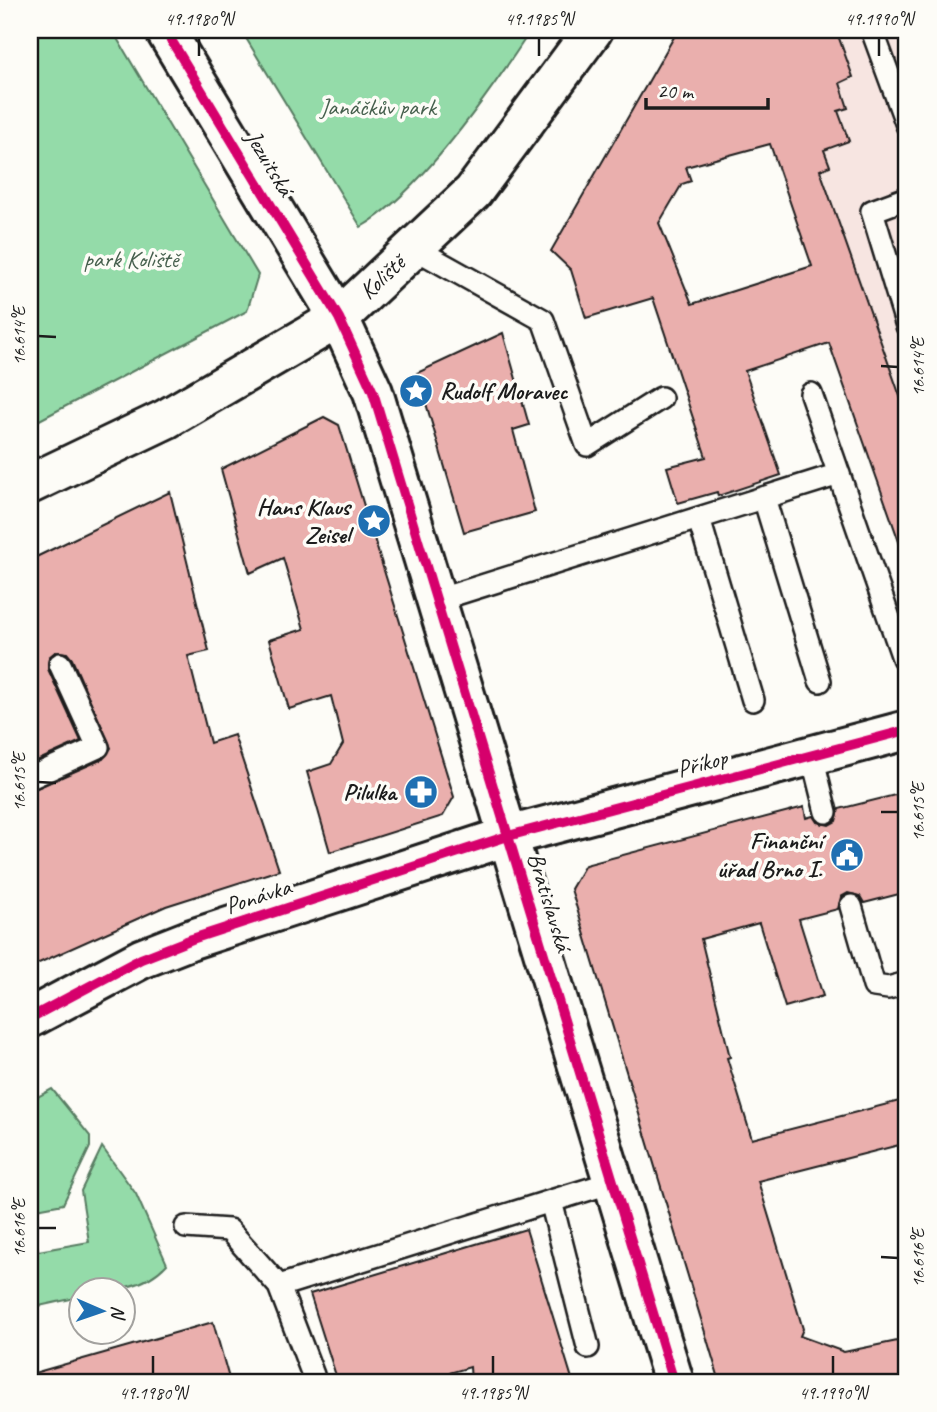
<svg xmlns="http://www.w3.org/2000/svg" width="937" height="1412" viewBox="0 0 937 1412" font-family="Caveat,sans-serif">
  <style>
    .built { fill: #f7e5e1 }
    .green { fill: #94dba9; stroke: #587c62; stroke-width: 2 }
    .building { fill: #eaafad; stroke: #1c1c1c; stroke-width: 2; fill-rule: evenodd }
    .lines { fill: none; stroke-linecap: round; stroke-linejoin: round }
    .lane-casing { stroke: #1c1c1c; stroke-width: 26 }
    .street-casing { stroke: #1c1c1c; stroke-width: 44 }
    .secondary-casing { stroke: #1c1c1c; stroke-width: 44 }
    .lane { stroke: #fdfcf7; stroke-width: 21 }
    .street { stroke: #fdfcf7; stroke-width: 38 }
    .secondary { stroke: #fdfcf7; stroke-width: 38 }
    .cycleway-casing { stroke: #fdfcf7; stroke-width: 15 }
    .cycleway { stroke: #d6006c; stroke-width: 10 }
    .ticks { fill: none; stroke: #1c1c1c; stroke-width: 2.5 }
    .labels { text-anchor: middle; stroke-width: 7; stroke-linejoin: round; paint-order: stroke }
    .park-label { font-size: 24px; fill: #465f4d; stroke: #fdfcf7 }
    .street-label { font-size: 24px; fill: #1c1c1c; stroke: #fdfcf7 }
    .poi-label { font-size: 24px; font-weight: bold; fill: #1c1c1c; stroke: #fdfcf7; text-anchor: end }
    .neatline { fill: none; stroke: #1c1c1c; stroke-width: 2.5 }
    .ticks-label { font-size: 18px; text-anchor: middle; fill: #1c1c1c }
  </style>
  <rect width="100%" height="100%" fill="#fdfcf7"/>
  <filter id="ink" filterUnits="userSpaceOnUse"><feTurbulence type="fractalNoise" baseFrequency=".0143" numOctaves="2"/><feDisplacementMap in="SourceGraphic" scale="14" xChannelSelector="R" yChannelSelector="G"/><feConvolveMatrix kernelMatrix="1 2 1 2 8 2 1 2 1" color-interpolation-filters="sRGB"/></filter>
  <g filter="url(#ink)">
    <path class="built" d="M836 30H907V418L820 170 830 166 824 150 848 141 838 111 848 107 840 83 853 77Z"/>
    <path class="green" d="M30 30H112L258 275 247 311 30 425Z
      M241 30H531C493 88 420 193 361 227Z
      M52 1089 90 1136V1147L63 1204 31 1210 38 1251 89 1242 81 1191 102 1147 136 1194 167 1264C143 1290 114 1290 80 1290V1297L30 1308V1101Z"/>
    <path class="building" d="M678 30H836L853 77 840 83 848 108 838 111 849 141 824 150 830 166 820 170 907 416V549L902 550 829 343 745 371 781 475 718 496 717 492 678 503 667 467 706 457 653 298 586 318 571 270 551 251ZM770 144 812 266 692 304 659 223 682 184 691 181 686 167Z
      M503 333 529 425 513 430 535 512 464 532 417 373Z
      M324 417 339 425 454 797 443 816 330 852 307 772 331 764 343 744 331 696 289 709 269 640 304 629 283 558 250 573 221 469Z
      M170 492 209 651 188 656 210 743 234 735 279 870 166 906 30 967V791L103 759 111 748 72 659 67 653 55 652 49 657 48 669 81 741 30 764V560Z
      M907 792V892L864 903 860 896 848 893 841 897 838 909 799 919 823 996 785 1007 759 923 701 939 730 1057 727 1058 752 1139 907 1099V1143L758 1181 803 1329 800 1336 844 1352 907 1339V1382H720L571 889 585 865 804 807 806 818 813 816 817 822 829 825 836 821 839 809Z
      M526 1229 573 1382H471L470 1367 418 1382H338L310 1294Z
      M213 1322 230 1382H35L34 1373Z"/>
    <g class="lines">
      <g class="lane-casing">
        <path id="lane" d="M872 30 907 125
          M907 198 872 211 907 326
          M414 248 543 320 587 445 661 398
          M811 394 903 658
          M764 498 820 681
          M699 519 753 700
          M437 600 839 474
          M812 756 826 812
          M30 778 98 747 60 664
          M851 906 874 986 888 988 907 983
          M551 1201 613 1182
          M186 1227 229 1230 279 1286 551 1201 588 1347
          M279 1286 313 1375"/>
      </g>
      <g class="street-casing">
        <path id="street" d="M165 30 339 318
          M30 1018 141 959 192 939 508 836 674 1382"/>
      </g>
      <g class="secondary-casing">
        <path id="secondary" d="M339 318 373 392 508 836 907 730
          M30 484 166 419 339 318 473 192 593 30"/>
      </g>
      <use href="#lane" class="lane"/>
      <use href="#street" class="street"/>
      <use href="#secondary" class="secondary"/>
      <g class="cycleway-casing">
        <path id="cycleway" d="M165 30 339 318 373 392 674 1382
          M30 1018 141 959 192 939 508 836 907 730"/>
      </g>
      <use href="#cycleway" class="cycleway"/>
    </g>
  </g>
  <path class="ticks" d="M199 56V38M539 56V38M879 56V38M38 336 56 337M881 366 898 367M38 782 56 783M881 812H898M38 1228H56M881 1257 898 1258M153 1374V1356M493 1374V1356M833 1374V1356"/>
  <defs>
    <g id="sight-disc" transform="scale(1.75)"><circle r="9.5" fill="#1f6fb2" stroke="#fdfcf7"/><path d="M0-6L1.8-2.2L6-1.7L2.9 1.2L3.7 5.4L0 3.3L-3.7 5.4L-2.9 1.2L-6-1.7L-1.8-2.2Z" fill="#fff"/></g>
    <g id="pharmacy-disc" transform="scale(1.75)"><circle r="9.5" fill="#1f6fb2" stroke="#fdfcf7"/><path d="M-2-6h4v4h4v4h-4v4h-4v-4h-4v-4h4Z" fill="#fff"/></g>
    <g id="civic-disc" transform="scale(1.75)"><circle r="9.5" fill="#1f6fb2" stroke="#fdfcf7"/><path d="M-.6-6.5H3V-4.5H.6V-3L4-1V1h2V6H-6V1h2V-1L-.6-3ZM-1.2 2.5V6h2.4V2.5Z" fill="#fff"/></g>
  </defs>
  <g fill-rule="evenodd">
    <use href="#sight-disc" x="416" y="391"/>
    <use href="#sight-disc" x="374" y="521"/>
    <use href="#pharmacy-disc" x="421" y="792"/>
    <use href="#civic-disc" x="847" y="855"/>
  </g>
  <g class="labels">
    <g class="park-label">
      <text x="378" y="115">Janáčkův park</text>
      <text x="131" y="267">park Koliště</text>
    </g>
    <g class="street-label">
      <text transform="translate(270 163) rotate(59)" y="8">Jezuitská</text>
      <text transform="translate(382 277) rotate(-43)" y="8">Koliště</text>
      <text transform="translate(702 763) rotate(-15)" y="8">Příkop</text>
      <text transform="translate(258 896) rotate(-18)" y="8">Ponávka</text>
      <text transform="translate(550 902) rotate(73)" y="8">Bratislavská</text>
    </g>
    <g class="poi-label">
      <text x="440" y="399" text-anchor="start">Rudolf Moravec</text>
      <text x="350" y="515">Hans Klaus<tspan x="350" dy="28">Zeisel</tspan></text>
      <text x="396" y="800">Pilulka</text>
      <text x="822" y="849">Finanční<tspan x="822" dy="28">úřad Brno I.</tspan></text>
    </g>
  </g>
  <rect width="937" height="1412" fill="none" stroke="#fdfcf7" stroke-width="77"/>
  <g transform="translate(102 1311) rotate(92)"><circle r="33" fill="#fdfcf7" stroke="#a3a29f" stroke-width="2"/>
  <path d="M0-5L12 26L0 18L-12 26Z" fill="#1f6fb2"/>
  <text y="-10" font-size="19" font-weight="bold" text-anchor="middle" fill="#1c1c1c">N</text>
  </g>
  <path d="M646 98v10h122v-10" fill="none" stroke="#1c1c1c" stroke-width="3.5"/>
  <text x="657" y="98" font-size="21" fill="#1c1c1c" stroke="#fdfcf7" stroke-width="5" paint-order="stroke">20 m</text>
  <rect x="38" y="38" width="860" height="1336" class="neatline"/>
  <g class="ticks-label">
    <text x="199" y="25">49.1980°N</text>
    <text x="539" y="25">49.1985°N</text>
    <text x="879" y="25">49.1990°N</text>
    <text transform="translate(19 336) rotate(-90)" y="6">16.614°E</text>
    <text transform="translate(918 367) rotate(-90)" y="6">16.614°E</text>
    <text transform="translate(19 782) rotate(-90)" y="6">16.615°E</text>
    <text transform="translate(918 812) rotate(-90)" y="6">16.615°E</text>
    <text transform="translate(19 1228) rotate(-90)" y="6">16.616°E</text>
    <text transform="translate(918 1258) rotate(-90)" y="6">16.616°E</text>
    <text x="153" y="1399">49.1980°N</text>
    <text x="493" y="1399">49.1985°N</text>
    <text x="833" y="1399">49.1990°N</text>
  </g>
</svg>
